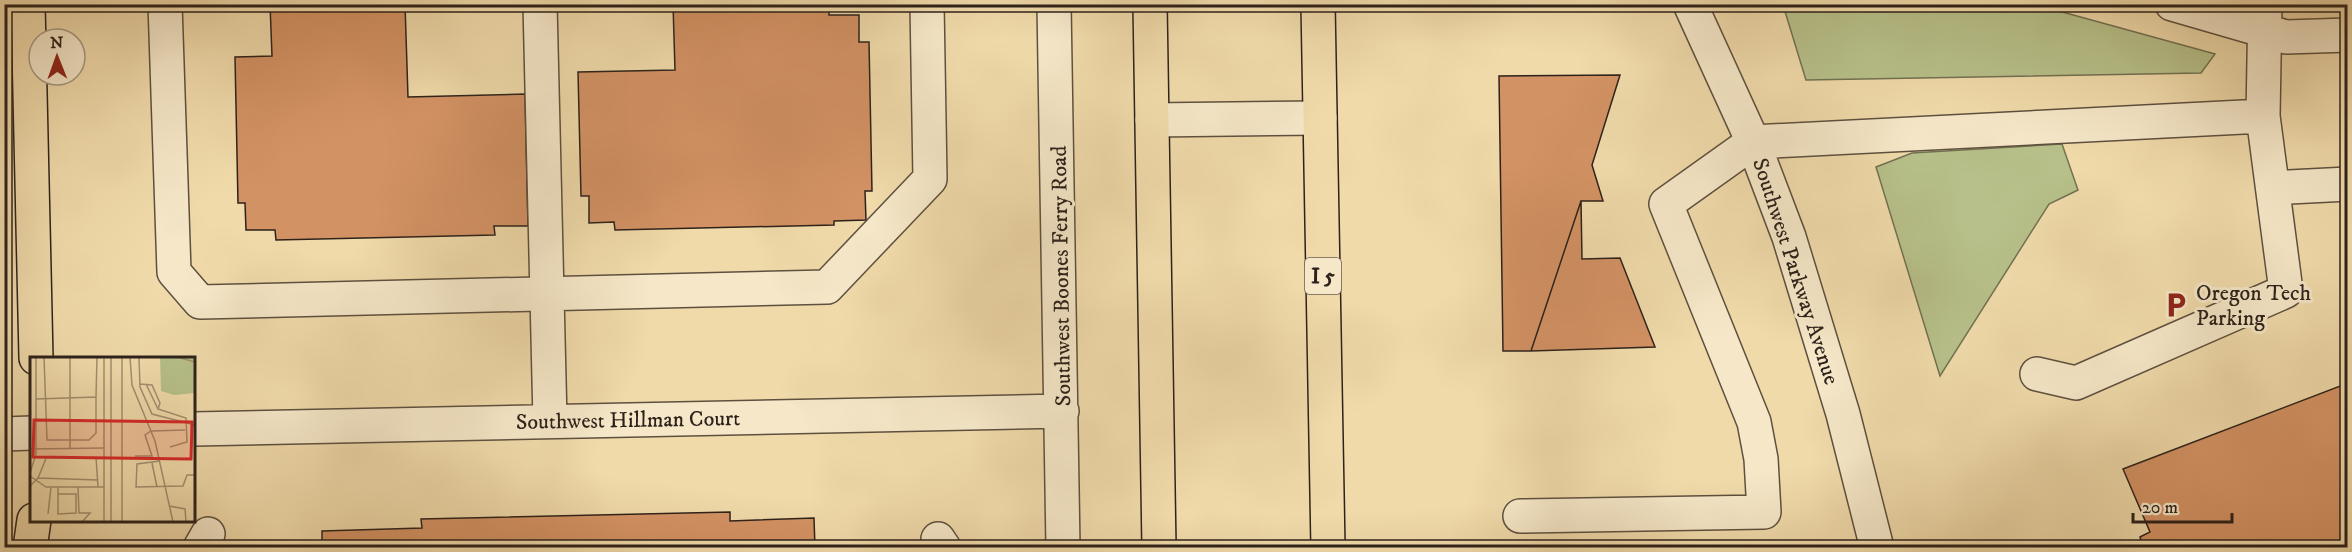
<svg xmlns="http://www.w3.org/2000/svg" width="2352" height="552" viewBox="0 0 2352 552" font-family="'IM FELL DW Pica',serif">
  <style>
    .green { fill: #b7c08a; stroke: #727152; stroke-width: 1.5 }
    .building { fill: #d39264; stroke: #2d221b; stroke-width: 1.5 }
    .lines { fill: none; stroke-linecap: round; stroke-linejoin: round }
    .minor-casing { stroke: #5e503f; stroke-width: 36 }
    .major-casing { stroke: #2d221b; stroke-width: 36 }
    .highway-casing { stroke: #2d221b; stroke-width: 36 }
    .minor { stroke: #f5e7c8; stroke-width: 33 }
    .major { stroke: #f0daaa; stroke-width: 33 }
    .highway { stroke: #f0daaa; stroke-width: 33 }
    .labels { text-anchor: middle; stroke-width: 6; stroke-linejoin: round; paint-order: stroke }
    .shield { fill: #f5e7c8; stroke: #695d4f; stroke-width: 1.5 }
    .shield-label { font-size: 21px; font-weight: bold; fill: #2d221b }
    .street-label { font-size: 22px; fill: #2d221b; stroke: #f5e7c8 }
    .poi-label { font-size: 22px; fill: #2d221b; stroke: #f5e7c8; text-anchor: start }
    .inset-road { fill: none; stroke: #a29071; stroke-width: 1.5 }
    .view { fill: #d62828; fill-opacity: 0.15; stroke: #d62828; stroke-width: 3 }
    .inset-edge { fill: none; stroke: #2d221b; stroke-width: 3 }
  </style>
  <rect width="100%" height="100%" fill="#f0daaa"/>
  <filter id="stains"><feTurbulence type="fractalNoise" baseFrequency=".00333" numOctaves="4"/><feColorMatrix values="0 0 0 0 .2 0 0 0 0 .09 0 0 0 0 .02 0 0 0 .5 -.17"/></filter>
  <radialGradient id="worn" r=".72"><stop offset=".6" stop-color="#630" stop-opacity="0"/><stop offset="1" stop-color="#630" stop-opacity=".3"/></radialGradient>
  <path class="green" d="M1783 5H2037L2215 54 2201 73 1806 80Z
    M2062 144 2078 190 2049 204 1940 376 1876 167 1912 153Z"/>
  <path class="building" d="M270 4H405L408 97 525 94 528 226H494L495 235 276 240 275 230H246L245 203H238L235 57 272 56Z
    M673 4H829V15H859V42H869L872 191H865L866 220 834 221V225L615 230 614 222 589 223V196H581L578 72 675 70Z
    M1620 75 1592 165 1603 201H1581L1531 351H1503L1499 76Z
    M1581 201 1582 259 1620 258 1655 347 1531 351Z
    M2348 383V548H2143L2140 537 2150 532 2123 469Z
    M730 512V521L814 518 815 548H322V531L422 528 421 519Z"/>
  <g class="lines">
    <g class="minor-casing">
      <path id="minor" d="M165 4 174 272 200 302 827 287 930 179 927 4
        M540 4 550 421
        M1054 4 1063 548
        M1690 4 1753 142 1789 237 1843 414 1877 548
        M2172 4 2286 37 2348 35
        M1152 120 1320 118
        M2274 190 2289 187 2348 184
        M2037 374 2076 383 2286 291 2263 116 2265 4
        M194 429 1062 411
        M4 434 32 433
        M1520 516 1764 512 1761 459 1754 422 1666 204 1753 142 2263 116
        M938 539 944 548
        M200 548 208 534"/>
    </g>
    <g class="major-casing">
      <path id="major" d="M28 4 36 358
        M30 548 34 520"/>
    </g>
    <g class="highway-casing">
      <path id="highway" d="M1150 4 1159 548
        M1318 4 1328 548"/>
    </g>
    <use href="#minor" class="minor"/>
    <use href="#major" class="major"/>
    <use href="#highway" class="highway"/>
  </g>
  <defs>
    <g id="parking-bare" transform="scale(2.07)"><path d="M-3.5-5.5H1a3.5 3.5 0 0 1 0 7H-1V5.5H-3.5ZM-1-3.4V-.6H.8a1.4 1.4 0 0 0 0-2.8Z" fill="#8f2418" stroke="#f5e7c8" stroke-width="2.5" paint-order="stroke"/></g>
  </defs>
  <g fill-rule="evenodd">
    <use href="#parking-bare" x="2176" y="305"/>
  </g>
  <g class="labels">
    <rect class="shield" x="1305" y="258" width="36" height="36" rx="4.5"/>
    <g class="shield-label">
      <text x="1323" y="283">I 5</text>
    </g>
    <g class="street-label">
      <text transform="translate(1797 271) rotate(72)" y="8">Southwest Parkway Avenue</text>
      <text transform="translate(1060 276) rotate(-91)" y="8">Southwest Boones Ferry Road</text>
      <text transform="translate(628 419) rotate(-1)" y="8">Southwest Hillman Court</text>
    </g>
    <g class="poi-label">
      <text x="2196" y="300">Oregon Tech<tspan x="2196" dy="25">Parking</tspan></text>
    </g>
  </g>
  <g transform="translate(30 357)">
    <rect width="165" height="165" fill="#f0daaa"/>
    <path d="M130 0H165V36L144 38 131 34Z" fill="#b7c08a"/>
    <path class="inset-road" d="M14 0 17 83H59L66 76V40M40 0V40M81 0V165M92 0V165M100 0 102 28 125 84 143 165M147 0 165 5M109 1 110 30 122 57 165 68M110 27 122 28 130 46 128 52 156 61 157 85 140 90M116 27 128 52M40 40V91M6 42 66 40 67 0M0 92 75 91M105 99H122L115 78 121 74 155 73M66 100 68 130M130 104 107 107 106 130 153 129 157 118H165M122 106 127 130M0 116 6 97V0M0 119 16 130H74M8 121 68 123M0 129 8 121 17 99M28 130V157L46 156V137H28M48 130 49 156H60L52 165M139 149 155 152 156 165M18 157 21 130M74 165V0"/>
    <path class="view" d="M4 63 162 65 161 102 3 100Z"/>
    <rect width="165" height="165" class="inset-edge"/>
  </g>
  <rect width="2352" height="552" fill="none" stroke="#f0daaa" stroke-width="24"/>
  <rect x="6" y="6" width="2340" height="540" fill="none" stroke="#2d221b" stroke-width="3"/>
  <rect x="12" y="12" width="2328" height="528" fill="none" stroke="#2d221b" stroke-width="1.5"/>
  <g transform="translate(57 57) rotate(359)"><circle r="28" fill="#f5e7c8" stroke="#a59883" stroke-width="1.5"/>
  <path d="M0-4.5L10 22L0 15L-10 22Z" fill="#8f2418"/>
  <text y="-9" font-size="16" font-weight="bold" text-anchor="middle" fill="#2d221b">N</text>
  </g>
  <path d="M2133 513v9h99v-9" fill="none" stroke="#2d221b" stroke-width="3"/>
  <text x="2142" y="513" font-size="18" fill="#2d221b" stroke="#f5e7c8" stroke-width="4.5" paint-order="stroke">20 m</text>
  <rect width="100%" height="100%" filter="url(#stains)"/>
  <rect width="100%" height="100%" fill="url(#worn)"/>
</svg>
